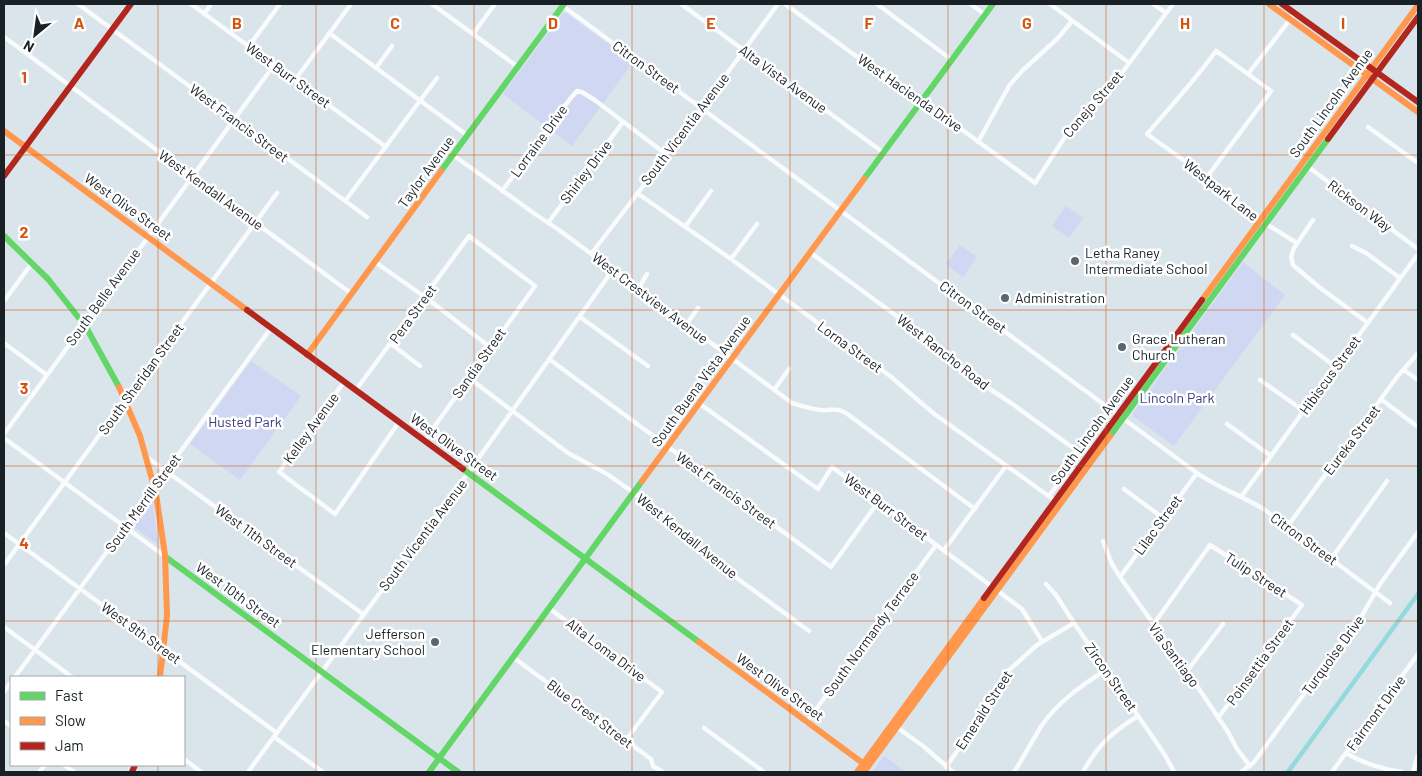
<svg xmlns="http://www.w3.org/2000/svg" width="1422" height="776" viewBox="0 0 1422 776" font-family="Barlow,sans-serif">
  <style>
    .green { fill: #d0d7f2 }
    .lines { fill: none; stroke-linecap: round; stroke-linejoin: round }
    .canal { stroke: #94d9dc; stroke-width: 4.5 }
    .street { stroke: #f9fbfc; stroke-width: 4.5 }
    .fast { stroke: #63d668; stroke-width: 6 }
    .slow { stroke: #ff974d; stroke-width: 6 }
    .jam { stroke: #b3261e; stroke-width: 6 }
    .grid { fill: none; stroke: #d3530f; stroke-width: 1; stroke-opacity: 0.55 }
    .poi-dot { fill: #5c656b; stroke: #fff; stroke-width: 2 }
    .labels { text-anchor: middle; stroke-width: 5; stroke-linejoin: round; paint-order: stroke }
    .street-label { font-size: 14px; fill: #192126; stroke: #fff }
    .poi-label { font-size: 14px; fill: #192126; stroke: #fff; text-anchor: start }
    .park-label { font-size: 14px; fill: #3a3881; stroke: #fff }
    .grid-label { font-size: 16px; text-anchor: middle; font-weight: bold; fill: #d3530f; stroke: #fff; stroke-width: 5; stroke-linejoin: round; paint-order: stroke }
  </style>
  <rect width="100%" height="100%" fill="#d9e4eb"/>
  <path class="green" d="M563 13H566L633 62 572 146 503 94Z
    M1066 206 1083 218 1069 238 1052 226Z
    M960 245 977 257 963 277 946 264Z
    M1243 262 1285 295 1174 446 1134 417 1133 413Z
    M251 361 301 396 240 480 190 444Z
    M152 496 158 544 131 525Z
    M884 756 906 772H872Z"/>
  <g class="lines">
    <path class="canal" d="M1288 772 1418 594"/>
    <path class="street" d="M78 4 367 217
      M191 4 386 147
      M432 4 518 67
      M560 4 1197 473C1218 488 1243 496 1265 510L1390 603
      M681 4 884 153
      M785 4 927 108 950 121 1035 183 1072 126 1086 108 1116 81 1173 4
      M877 4 952 60
      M971 4 985 15
      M1050 4 1128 62
      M1153 4 1166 13
      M204 14 211 4
      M329 33 468 136
      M473 34 495 4
      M4 37 352 294
      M249 46 280 4
      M376 68 392 46
      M1248 74 1216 51C1195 80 1171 106 1147 134L1207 177 1255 217 1297 243
      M295 80 351 4
      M1368 127 1418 163
      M978 142 1009 86 1022 71 1058 38 1072 21
      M453 155 535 214 559 230 792 403C802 406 811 409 821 410 832 411 835 407 846 413L975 509
      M1307 166 1418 249
      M1207 177 1271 91 1248 74 1295 13
      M502 191 570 99 577 91 582 92 596 101 667 155
      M637 193 731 259 890 376 933 413 1057 502
      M345 201 437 78
      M1313 220 1294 248 1291 257 1293 265 1319 287 1368 323
      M548 223 623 122
      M685 227 711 191
      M1352 246 1366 253 1400 278
      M811 253 932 342 964 372 1011 403 1080 453 1049 496
      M591 254 667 155 778 4
      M731 259 757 224
      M375 262 425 297 490 347
      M638 289 647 274
      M4 301 32 263
      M580 317 648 366
      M686 325 698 308
      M1293 335 1336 367
      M4 343 47 375
      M391 344 420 366
      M549 359 831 567 878 502
      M1404 370 1418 380
      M469 378 568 453 607 474 664 514 671 524 692 545 809 631
      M1260 380 1304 411
      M344 382 279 472 335 514 399 422
      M356 390 469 236 535 286 424 441
      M774 390 789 369
      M1382 400 1418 427
      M700 404 818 489 832 467 1022 609 1042 641
      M1227 424 1271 456
      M4 434 274 65
      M4 438 166 557
      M148 458 363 614
      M1124 489 1163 518
      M1241 497 1418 254
      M1287 527 1397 377 1418 353
      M4 533 277 733
      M1103 541 1112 564 1120 577 1187 671 1228 732 1237 749 1250 766
      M944 550 1006 466
      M1331 559 1387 481
      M4 565 277 193
      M1120 577 1197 473
      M1046 584 1056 595 1074 623 1165 755 1174 772
      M550 609 662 692 626 740
      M1153 625 1210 545 1302 605 1218 718
      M4 627 72 677
      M514 658 651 759 653 766 663 772
      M1187 671 1223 624
      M15 677 271 328
      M4 692 11 682
      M4 721 11 726
      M806 723 936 545
      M895 726 923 746 953 772
      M704 728 764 772
      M274 737 323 772
      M1346 753C1364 764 1382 769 1402 772
      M184 759 201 772
      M64 765 74 772
      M946 767 970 733 995 689 1007 672 1037 645 1074 623
      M39 772 45 765
      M248 772 468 473 612 271
      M1014 772C1024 757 1032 741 1042 725 1059 701 1082 685 1106 670
      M1083 772C1098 745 1112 732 1138 716
      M1241 772 1254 762 1363 614 1380 584 1418 532
      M1332 772 1418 654
      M1413 772 1418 755"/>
    <path class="fast" d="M441 171 564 4
      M864 179 993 4
      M4 236 48 279 86 327 119 387
      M1110 436 1328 139
      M463 469 699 642
      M167 558 458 772
      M429 772 642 481"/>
    <path class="slow" d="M1269 4 1418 112
      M4 131 247 310
      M1202 300 1418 5
      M307 355 441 171
      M119 387 140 436 156 494 165 555 167 616 160 677
      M642 481 864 179
      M699 642 868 767
      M857 772 984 598
      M864 772 1110 436"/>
    <path class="jam" d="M1282 4 1418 102
      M1328 139 1418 17
      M4 176 131 4
      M247 310 463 469
      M984 598 1202 300
      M132 772 135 765"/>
  </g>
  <path class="grid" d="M158 4V677M316 4V772M474 4V772M632 4V772M790 4V772M948 4V772M1106 4V772M1264 4V772M4 155H1418M4 310H1418M4 466H1418M4 621H1418M158 765V772"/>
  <g class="poi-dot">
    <circle cx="1075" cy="261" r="5"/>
    <circle cx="1005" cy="298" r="5"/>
    <circle cx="1122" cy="347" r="5"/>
    <circle cx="435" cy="642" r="5"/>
  </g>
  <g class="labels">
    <g class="street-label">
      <text transform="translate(646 67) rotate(36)" y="5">Citron Street</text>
      <text transform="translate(288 75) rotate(36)" y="5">West Burr Street</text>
      <text transform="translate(783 79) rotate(36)" y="5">Alta Vista Avenue</text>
      <text transform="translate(910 93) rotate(35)" y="5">West Hacienda Drive</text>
      <text transform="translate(1331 103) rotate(-54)" y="5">South Lincoln Avenue</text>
      <text transform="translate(1093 104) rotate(-49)" y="5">Conejo Street</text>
      <text transform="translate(239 123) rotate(37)" y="5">West Francis Street</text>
      <text transform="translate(685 129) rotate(-53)" y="5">South Vicentia Avenue</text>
      <text transform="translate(539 141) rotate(-54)" y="5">Lorraine Drive</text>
      <text transform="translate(426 172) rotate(-54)" y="5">Taylor Avenue</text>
      <text transform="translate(586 172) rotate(-53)" y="5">Shirley Drive</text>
      <text transform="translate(211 190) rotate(36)" y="5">West Kendall Avenue</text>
      <text transform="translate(1221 190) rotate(38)" y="5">Westpark Lane</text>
      <text transform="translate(1360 206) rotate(37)" y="5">Rickson Way</text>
      <text transform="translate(128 207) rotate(36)" y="5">West Olive Street</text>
      <text transform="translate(103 297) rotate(-54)" y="5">South Belle Avenue</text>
      <text transform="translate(650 298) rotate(37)" y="5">West Crestview Avenue</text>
      <text transform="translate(973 307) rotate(36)" y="5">Citron Street</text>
      <text transform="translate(413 314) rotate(-54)" y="5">Pera Street</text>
      <text transform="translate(850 347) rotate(36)" y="5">Lorna Street</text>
      <text transform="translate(943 352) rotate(38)" y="5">West Rancho Road</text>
      <text transform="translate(479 363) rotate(-55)" y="5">Sandia Street</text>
      <text transform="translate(1330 375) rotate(-54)" y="5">Hibiscus Street</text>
      <text transform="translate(141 379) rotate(-54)" y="5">South Sheridan Street</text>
      <text transform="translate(701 381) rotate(-54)" y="5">South Buena Vista Avenue</text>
      <text transform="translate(311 428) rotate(-54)" y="5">Kelley Avenue</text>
      <text transform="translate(1092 430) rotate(-54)" y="5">South Lincoln Avenue</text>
      <text transform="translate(1352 440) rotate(-53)" y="5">Eureka Street</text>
      <text transform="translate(454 447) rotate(36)" y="5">West Olive Street</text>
      <text transform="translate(726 490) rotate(36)" y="5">West Francis Street</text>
      <text transform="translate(143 503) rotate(-54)" y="5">South Merrill Street</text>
      <text transform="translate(886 507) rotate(37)" y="5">West Burr Street</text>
      <text transform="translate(1158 525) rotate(-54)" y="5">Lilac Street</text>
      <text transform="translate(423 535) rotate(-53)" y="5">South Vicentia Avenue</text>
      <text transform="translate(256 536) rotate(36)" y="5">West 11th Street</text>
      <text transform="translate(687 536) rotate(39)" y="5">West Kendall Avenue</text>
      <text transform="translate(1304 539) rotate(36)" y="5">Citron Street</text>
      <text transform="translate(1256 575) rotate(33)" y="5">Tulip Street</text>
      <text transform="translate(238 595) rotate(36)" y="5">West 10th Street</text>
      <text transform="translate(141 633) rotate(36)" y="5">West 9th Street</text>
      <text transform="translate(871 634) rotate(-54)" y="5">South Normandy Terrace</text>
      <text transform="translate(606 650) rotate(37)" y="5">Alta Loma Drive</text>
      <text transform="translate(1174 655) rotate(54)" y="5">Via Santiago</text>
      <text transform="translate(1333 655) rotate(-54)" y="5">Turquoise Drive</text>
      <text transform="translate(1260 662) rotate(-54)" y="5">Poinsettia Street</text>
      <text transform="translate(1111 677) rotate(55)" y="5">Zircon Street</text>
      <text transform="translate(780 687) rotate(36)" y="5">West Olive Street</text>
      <text transform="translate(984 710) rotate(-57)" y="5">Emerald Street</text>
      <text transform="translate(1376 713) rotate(-54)" y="5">Fairmont Drive</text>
      <text transform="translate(590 714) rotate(37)" y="5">Blue Crest Street</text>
    </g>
    <g class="poi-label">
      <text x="1085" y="258">Letha Raney<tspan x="1085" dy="16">Intermediate School</tspan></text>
      <text x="1015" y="303">Administration</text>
      <text x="1132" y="344">Grace Lutheran<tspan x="1132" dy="16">Church</tspan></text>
      <text x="425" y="639" text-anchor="end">Jefferson<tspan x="425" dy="16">Elementary School</tspan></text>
    </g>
    <g class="park-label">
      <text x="1177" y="403">Lincoln Park</text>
      <text x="245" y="427">Husted Park</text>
    </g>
  </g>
  <g class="grid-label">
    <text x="79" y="29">A</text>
    <text x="237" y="29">B</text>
    <text x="395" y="29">C</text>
    <text x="553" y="29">D</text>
    <text x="711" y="29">E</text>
    <text x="869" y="29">F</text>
    <text x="1027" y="29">G</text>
    <text x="1185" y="29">H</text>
    <text x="1343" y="29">I</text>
    <text x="24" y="83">1</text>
    <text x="24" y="238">2</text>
    <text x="24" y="394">3</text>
    <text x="24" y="549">4</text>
  </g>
  <rect width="1422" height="776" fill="none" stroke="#192126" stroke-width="10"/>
  <rect x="10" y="676" width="175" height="90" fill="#ffffff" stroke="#a3a6a8"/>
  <rect x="20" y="692" width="25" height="8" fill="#63d668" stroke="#a3a6a8"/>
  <text x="55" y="701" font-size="15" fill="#192126">Fast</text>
  <rect x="20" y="717" width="25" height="8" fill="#ff974d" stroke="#a3a6a8"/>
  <text x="55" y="726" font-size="15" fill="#192126">Slow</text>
  <rect x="20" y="742" width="25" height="8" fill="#b3261e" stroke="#a3a6a8"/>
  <text x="55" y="751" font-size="15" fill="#192126">Jam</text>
  <g transform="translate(35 35) rotate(209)" stroke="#ffffff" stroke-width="4" paint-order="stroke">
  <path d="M0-4L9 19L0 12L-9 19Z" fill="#192126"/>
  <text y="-8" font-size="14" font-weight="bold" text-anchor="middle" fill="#192126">N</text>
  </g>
</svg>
